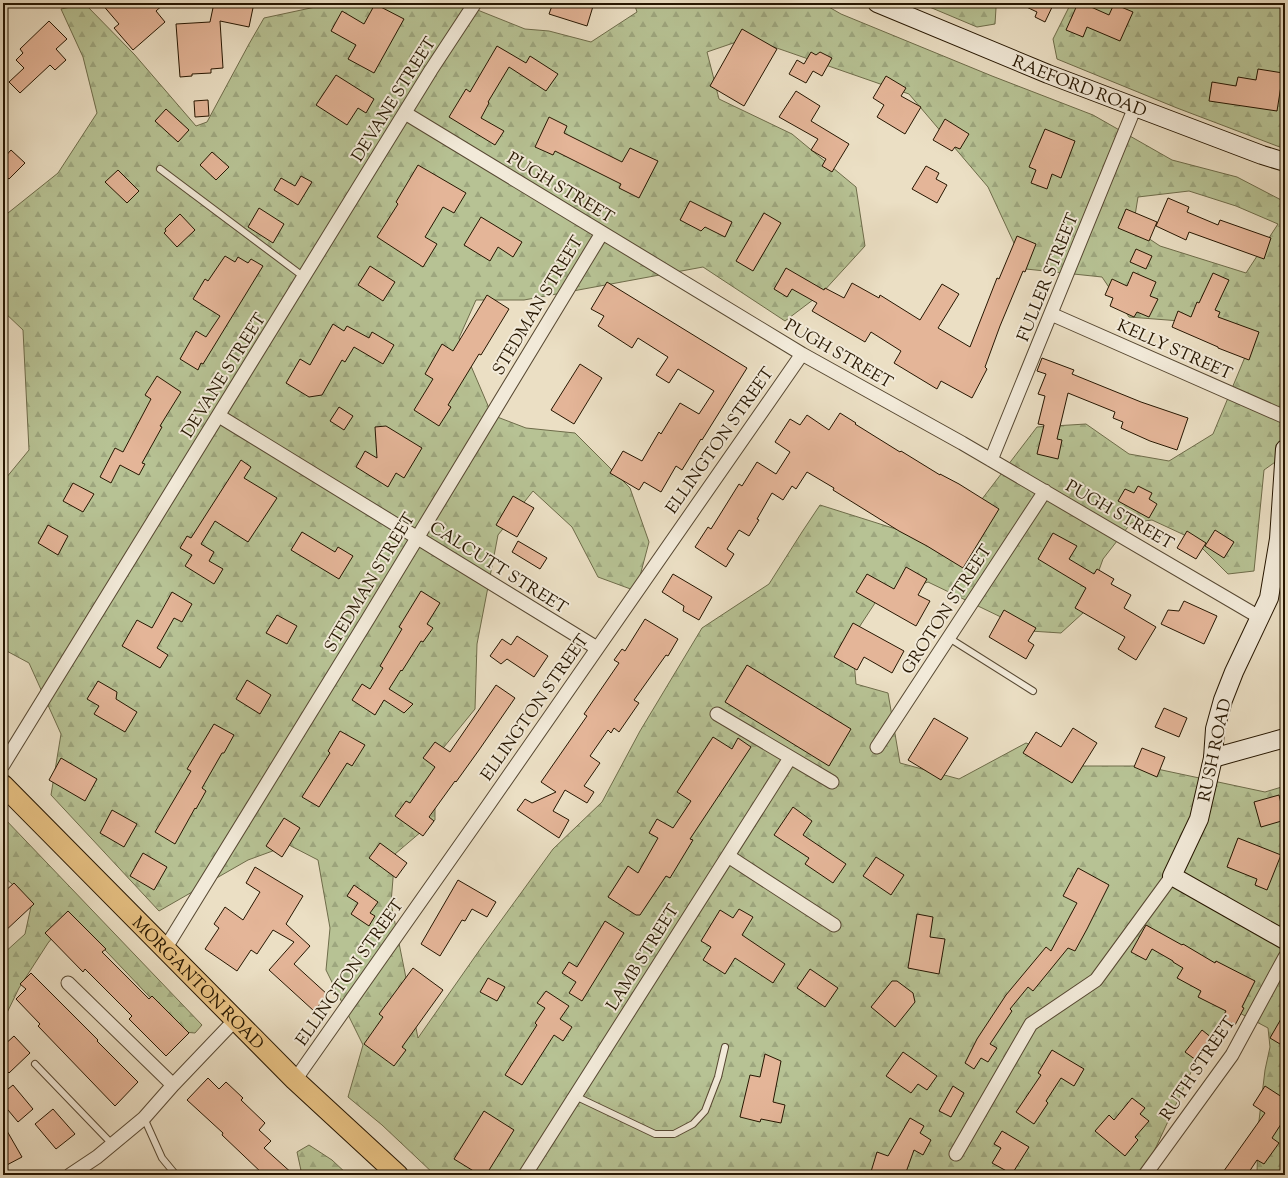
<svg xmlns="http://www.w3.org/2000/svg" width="1288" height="1178" viewBox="0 0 1288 1178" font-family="'Sorts Mill Goudy',serif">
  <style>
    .forest { fill: url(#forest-firs); stroke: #6e6c4a; fill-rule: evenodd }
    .building { fill: #e4b598; stroke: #261601 }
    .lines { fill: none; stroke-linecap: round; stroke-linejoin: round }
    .lane-casing { stroke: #574832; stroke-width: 8 }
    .street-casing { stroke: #574832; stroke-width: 15 }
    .secondary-casing { stroke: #261601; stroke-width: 20 }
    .primary-casing { stroke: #261601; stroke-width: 22 }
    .lane { stroke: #f2ead9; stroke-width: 6 }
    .street { stroke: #f2ead9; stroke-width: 13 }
    .secondary { stroke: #f2ead9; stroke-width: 18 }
    .primary { stroke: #e6c082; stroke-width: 20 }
    .labels { text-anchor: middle; stroke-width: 4; stroke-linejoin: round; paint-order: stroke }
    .street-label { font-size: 17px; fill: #261601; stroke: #f2ead9 }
  </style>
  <defs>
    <pattern id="forest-firs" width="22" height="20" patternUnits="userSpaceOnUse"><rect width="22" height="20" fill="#b7c294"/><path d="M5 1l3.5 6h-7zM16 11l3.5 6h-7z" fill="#9da67e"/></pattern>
  </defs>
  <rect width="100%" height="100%" fill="#ebdfc4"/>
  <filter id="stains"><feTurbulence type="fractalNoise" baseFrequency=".005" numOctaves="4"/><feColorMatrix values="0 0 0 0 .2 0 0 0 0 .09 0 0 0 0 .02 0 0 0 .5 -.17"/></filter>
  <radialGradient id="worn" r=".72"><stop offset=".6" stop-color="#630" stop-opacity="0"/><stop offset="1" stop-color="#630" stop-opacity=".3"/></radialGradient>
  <path class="forest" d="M334 3H460L525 29 549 31 591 42 637 12 634 3H822L841 14 992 76 1093 115 1172 160 1237 177 1285 202V455L1264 470 1254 571 1228 574 1193 539 1152 520 1131 523 1103 559 1084 612 1061 633 1030 631 928 582 877 600 852 638 856 684 888 693 900 763 959 779 1026 743 1084 766H1143L1265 792 1285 786V1175H1257L1258 1129 1265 1070 1270 1047 1268 1028 1232 1009 1192 1070 1143 1175H435L382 1125 348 1097 363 1045 326 970 330 928 318 860 289 845 248 860 159 911 51 795 61 734 29 663 3 649V477L6 478 29 450 23 330 3 311V217L58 173 97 113 83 57 61 9 85 4 134 54 196 126 207 122 249 44 264 18ZM748 38 909 94 988 187 1026 269 1102 277 1129 317 1193 322 1250 345 1213 434 1169 461 1129 454 1086 424 1037 427 979 503 918 536 820 505 802 532 769 584 702 628 640 731 602 802 553 849 481 948 418 1038 391 903 395 854 435 820V758L475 709 477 644 498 535 533 491 572 527 598 577 636 591 649 542 630 488 575 433 526 428 492 415 459 338 476 300H524L703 267 785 321 822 293 865 246 856 187 792 134 719 99 707 52ZM1189 191 1236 206 1278 224 1246 273 1160 246 1133 228 1138 197Z
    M920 3H997L996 8 995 24 977 27Z
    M1071 3H1285V149L1177 108 1057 59 1053 39Z
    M3 817 202 1025 195 1033 183 1032 87 931 68 919 48 943 19 988 3 1021V954L25 934 32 902 3 876Z
    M309 1145 332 1160 348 1175H302L297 1152Z"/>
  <path class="building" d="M101 3H165L156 11 165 22 133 50 114 28 119 24Z
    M214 3H254L249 27 220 21 223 68 211 69V73L192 74V76L180 77 176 24 210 22Z
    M553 3H594L587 26 549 14Z
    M1018 3H1054L1045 22 1035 17 1037 12Z
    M1078 3H1082L1109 15 1114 4 1133 12 1120 41 1087 27 1083 37 1066 30Z
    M375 4 404 19 374 73 348 59 356 45 331 31 342 11 364 24Z
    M49 21 67 39 56 49 66 60 55 70 50 65 20 93 9 82 24 68 16 60 23 53 20 49Z
    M742 29 777 49 744 106 710 86Z
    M497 46 526 63 530 56 558 74 546 91 509 67 488 102 489 103 481 118 504 131 495 145 449 117 466 89 470 92Z
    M811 52 816 55 820 52 832 58 822 76 813 71 806 83 789 74 797 60 804 64Z
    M1258 69 1283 73 1277 111 1209 101 1212 82 1236 86 1238 77 1256 80Z
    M336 75 374 99 366 113 358 108 347 125 316 105Z
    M886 76 906 88 901 96 921 107 905 134 877 117 884 105 873 98Z
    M796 91 820 106 811 121 849 144 832 172 822 166 826 159 811 150 818 139 779 117Z
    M208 100 209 116 195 117 194 101Z
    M166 109 189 130 178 142 155 121Z
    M549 117 567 126 564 133 622 162 630 148 658 161 639 198 619 188 621 184 555 151 553 155 535 147Z
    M945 119 969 134 960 149 955 147 952 151 933 140Z
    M1045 129 1075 141 1061 178 1052 174 1047 189 1031 183 1036 170 1029 167Z
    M11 150 25 163 9 179 3 174V159Z
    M212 152 229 167 216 180 200 165Z
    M418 165 466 193 454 213 443 207 425 237 437 244 423 267 377 237 398 204 396 202Z
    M926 166 939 173 936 179 947 185 937 203 912 189Z
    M118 170 139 191 127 203 105 182Z
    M301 176 312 182 298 205 274 190 281 178 295 186Z
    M1168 198 1189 207 1187 212 1218 225 1220 220 1271 238 1264 259 1189 232 1186 240 1156 226Z
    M690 201 732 222 725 237 705 227 701 231 680 220Z
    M259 208 284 224 273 243 248 227Z
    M1126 209 1157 222 1149 241 1118 228Z
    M764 213 781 223 753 271 736 261Z
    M180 214 195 230 177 247 164 233 166 231 165 229Z
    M481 217 522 242 513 257 498 247 490 261 464 245Z
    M1017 236 1036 244 1025 272 1023 271 1000 326 985 367 987 369 972 398 941 381 937 389 894 363 901 351 871 332 865 342 812 311 817 303 792 289 787 297 774 289 786 268 824 290 825 288 844 298 852 283 879 298 880 295 920 320 942 284 959 294 938 328 970 347 997 278 999 279Z
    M1136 249 1152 256 1146 269 1130 262Z
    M225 256 235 262 238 257 248 263 251 259 263 266 203 364 201 363 198 370 180 359 196 331 206 337 220 316 193 299 205 279 208 281Z
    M370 266 395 282 383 301 358 285Z
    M1133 272 1156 282 1150 296 1158 299 1149 317 1137 312 1134 317 1110 306 1113 298 1105 295 1112 279 1127 286Z
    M1213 273 1229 280 1215 310 1220 312 1218 317 1259 332 1249 360 1218 348V347L1172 327 1178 311 1191 317 1197 302 1199 303Z
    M607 282 747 368 702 440 701 439 682 470 676 466 661 492 644 482 639 490 610 473 623 451 642 461 659 432 661 434 680 403 699 414 714 391 678 369 669 383 656 375 668 357 638 338 632 348 598 326 604 316 591 309Z
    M487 295 509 309 481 355 479 354 448 405 451 407 439 426 414 410 433 379 425 374 442 344 453 351Z
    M333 324 344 331 347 326 369 338 372 332 394 345 383 364 354 347 345 362 342 360 322 395 309 397 286 383 300 359 310 365Z
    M1042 358 1074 370 1072 374 1141 402 1188 418 1177 450 1150 441 1121 428 1123 422 1113 418 1115 412 1068 393 1057 439 1062 440 1058 459 1037 454 1044 425 1038 424 1045 396 1038 394 1046 374 1037 371Z
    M580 364 602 378 574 424 551 410Z
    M157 376 181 392 160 426 162 427 142 463 145 464 139 475 120 465 111 483 100 477 115 448 123 452 151 399 145 395Z
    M339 407 353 416 344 430 330 421Z
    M840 413 856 423 855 424 900 452 901 451 940 475V474L959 484 999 509 963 568 927 546 899 531 833 490 834 488 807 472 796 489 792 486 783 500 772 493 757 519 759 520 749 536 739 530 727 549 734 554 726 567 695 547 708 527 711 529 739 484 742 486 757 462 776 474 790 452 775 442 790 419 800 425 807 415 829 430Z
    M386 426 422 448 404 478 396 473 388 487 356 467 365 451 377 458 375 427Z
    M241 460 251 467 244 478 277 498 248 542 215 521 201 544 214 552 209 561 223 569 214 584 185 566 192 555 180 548 187 536 191 538Z
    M73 483 94 494 83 512 63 501Z
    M1138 486 1152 493 1149 499 1157 504 1149 518 1118 501 1125 489 1134 493Z
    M513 496 534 508 517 537 496 525Z
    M48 525 68 536 58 555 38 543Z
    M1215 530 1234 542 1224 558 1205 546Z
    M1187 531 1206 543 1196 559 1177 548Z
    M302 532 335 552 338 547 353 556 339 579 291 550Z
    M1053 533 1077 546 1069 559 1094 574 1097 569 1114 579 1111 584 1131 595 1124 608 1156 627 1136 660 1118 649 1125 637 1075 608 1086 588 1038 559Z
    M518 541 547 558 540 569 512 552Z
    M906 567 927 579 918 595 930 601 916 626 856 592 867 574 894 589Z
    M673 574 712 597 699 620 683 611 684 606 662 592Z
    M421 591 440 603 427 624 433 628 423 642 421 641 402 671 401 670 389 689 413 704 404 713 384 700 375 715 352 700 362 684 370 689 383 668 380 666 402 629 399 627Z
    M172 592 192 604 182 622 174 618 157 648 168 655 160 668 122 646 137 620 152 628Z
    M1184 601 1217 616 1204 644 1161 624 1168 610 1179 611Z
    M1004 610 1036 628 1028 641 1034 645 1026 659 989 637Z
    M277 615 297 626 287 644 266 633Z
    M645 619 678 639 668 656 666 655 634 700 639 703 619 732 614 728 611 733 608 730 590 756 600 763 584 786 594 792 587 803 565 790 553 811 569 820 559 838 517 810 525 799 532 803 556 792 541 782 587 716 584 714 619 663 614 660 622 649 625 651Z
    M853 623 904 651 892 673 864 657 857 670 834 657Z
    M517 636 548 656 534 677 507 659 501 664 490 656 502 639 511 645Z
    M747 665 851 729 829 766 725 702Z
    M247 680 271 695 260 714 236 699Z
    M98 681 117 692 116 699 137 712 125 732 94 714 99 706 87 699Z
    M496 685 515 698 479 750 456 782 455 781 429 817 434 821 423 836 395 816 406 801 410 803 435 767 423 758 435 742 450 752Z
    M1164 708 1187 718 1179 737 1155 727Z
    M934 718 968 738 941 780 908 760Z
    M214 724 234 735 224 753H222L202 788 206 791 196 809 195 808 175 844 155 832 191 771 187 769Z
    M1073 728 1097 743 1072 783 1023 753 1036 732 1061 747Z
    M340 731 365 745 352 766 347 763 319 807 302 797 330 753 328 751Z
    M713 737 732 749 738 738 751 747 690 839 693 840 670 878 666 876 640 915H636L608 897 628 866 638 873 658 838 649 833 657 819 673 828 691 801 677 792Z
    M1142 748 1165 757 1157 777 1134 767Z
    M61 758 97 779 85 801 49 780Z
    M1279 795 1285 820 1261 827 1254 802Z
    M793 807 812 821 803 835 846 864 833 883 805 864 809 858 774 835Z
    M112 810 137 824 124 847 100 833Z
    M284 818 300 828 282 857 266 846Z
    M1238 838 1281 855 1267 890 1255 885 1257 879 1227 867Z
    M380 843 407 863 396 878 369 858Z
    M143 853 167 867 154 890 130 876Z
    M876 857 904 875 891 895 863 876Z
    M255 867 303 896 286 924 310 946 294 964 328 995 314 1011 269 970 294 942 273 930 257 954 251 950 237 971 205 949 219 928 214 924 225 907 243 920 260 892 246 883Z
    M1078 868 1109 885 1087 929 1075 951 1068 948 1033 991 1028 987 1010 1009 1012 1011 990 1044 997 1048 988 1062 981 1058 974 1069 965 1063 977 1039 1006 995 1046 947 1051 951 1077 903 1063 896Z
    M458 880 496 902 487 917 472 909 465 921 462 920 440 956 421 944Z
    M14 883 34 904 3 933V893Z
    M354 885 378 902 370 913 375 916 369 926 351 914 358 903 347 896Z
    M739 909 753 917 742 935 785 964 773 983 735 958 725 974 703 960 711 947 701 941 720 910 733 918Z
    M68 911 106 949 102 952 149 999 152 996 189 1033 166 1056 129 1019 132 1016 85 969 83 972 45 933Z
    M917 914 933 917 930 937 945 939 939 974 908 968Z
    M605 921 624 933 582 1001 569 993 576 982 562 973 569 962 577 967Z
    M1146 925 1182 945 1183 944 1215 963 1216 961 1255 981 1242 1007 1244 1008 1235 1025 1222 1018 1226 1011 1198 997 1201 991 1177 978 1183 968 1173 962V961L1152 949 1146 960 1131 952Z
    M413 968 443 990 402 1047 406 1050 394 1066 364 1044 383 1017 379 1014Z
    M810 969 838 988 825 1007 797 988Z
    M31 973 98 1040 97 1041 138 1082 115 1106 38 1026 40 1024 16 999 26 989 20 984Z
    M488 978 505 987 497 1001 480 992Z
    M892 981H897L913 993 915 1002 895 1027 871 1007Z
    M546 991 569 1006 560 1019 572 1027 563 1041 554 1035 522 1085 505 1075 537 1025 535 1023 545 1008 537 1003Z
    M1285 1012V1047L1270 1038Z
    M1202 1030 1212 1038 1196 1060 1185 1052Z
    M14 1036 30 1053 9 1073 3 1067V1046Z
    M1052 1050 1084 1069 1074 1086 1061 1078 1046 1101 1048 1103 1034 1124 1016 1112 1041 1075 1038 1073Z
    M903 1052 937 1076 927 1090 918 1084 911 1093 886 1076Z
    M765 1054 781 1061 773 1102 785 1105 781 1123 761 1119 760 1122 740 1117 750 1075 760 1077Z
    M208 1078 219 1089 226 1082 243 1098 241 1100 265 1123 259 1130 271 1141 264 1148 294 1175H264L222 1135 223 1133 187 1100Z
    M13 1085 33 1109 18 1122 3 1104V1093Z
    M953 1086 964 1093 951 1117 939 1111Z
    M1265 1086 1285 1099V1118L1272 1138 1279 1143 1264 1164 1257 1160 1247 1175H1221L1265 1113 1253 1105Z
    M1132 1098 1145 1108 1140 1114 1149 1121 1135 1137 1138 1140 1125 1156 1095 1131 1109 1115 1114 1120Z
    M53 1109 75 1134 56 1149 35 1124Z
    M484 1111 514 1130 486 1175H480L454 1159Z
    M910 1118 924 1126 920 1133 931 1140 923 1155 914 1150 905 1175H870L877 1152 888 1156Z
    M3 1124 22 1157 3 1167Z
    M1002 1131 1029 1147 1012 1174 992 1163 1001 1148 994 1144Z"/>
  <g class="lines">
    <g class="lane-casing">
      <path id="lane" d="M160 169 304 277
        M949 638 1033 691
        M35 1064 113 1145
        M575 1096 655 1134H674L693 1124 705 1111 718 1077 725 1047
        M144 1118 162 1158 176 1175"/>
    </g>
    <g class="street-casing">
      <path id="street" d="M405 113 802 354 962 443 1259 617
        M1051 314 1285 417
        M219 416 597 648
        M991 460 1135 107
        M717 714 832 782
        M877 747 1045 491
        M3 765 431 70 475 3
        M728 856 834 925
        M165 949 368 619 602 233
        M68 983 173 1085
        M295 1080 487 807 802 354
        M956 1154 1031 1024 1096 980 1172 876
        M70 1175 97 1157 144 1118 173 1085 235 1020
        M525 1175 790 758
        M1145 1175 1232 1055 1285 957"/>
    </g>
    <g class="secondary-casing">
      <g id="secondary">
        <path id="s1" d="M877 3 1048 74 1262 155 1285 162"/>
        <path d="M1285 449 1279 539 1269 598 1234 672 1223 700 1215 729 1213 758 1199 819 1172 876 1285 940"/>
        <path d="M1213 758 1285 738"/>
      </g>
    </g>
    <g class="primary-casing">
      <g id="primary">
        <path id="s2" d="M3 785 295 1080 398 1175"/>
      </g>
    </g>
    <use href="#lane" class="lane"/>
    <use href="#street" class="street"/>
    <use href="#secondary" class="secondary"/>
    <use href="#primary" class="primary"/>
  </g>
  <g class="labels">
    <g class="street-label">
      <text dy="6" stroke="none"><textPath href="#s1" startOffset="219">RAEFORD ROAD</textPath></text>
      <text transform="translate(393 99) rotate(-58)" y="6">DEVANE STREET</text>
      <text transform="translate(561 187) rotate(31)" y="6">PUGH STREET</text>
      <text transform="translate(1047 277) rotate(-68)" y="6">FULLER STREET</text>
      <text transform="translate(537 305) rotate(-59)" y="6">STEDMAN STREET</text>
      <text transform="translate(1175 349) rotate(24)" y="6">KELLY STREET</text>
      <text transform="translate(839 353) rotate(30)" y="6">PUGH STREET</text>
      <text transform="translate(223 375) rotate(-58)" y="6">DEVANE STREET</text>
      <text transform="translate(719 440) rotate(-55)" y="6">ELLINGTON STREET</text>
      <text transform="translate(1120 514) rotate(30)" y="6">PUGH STREET</text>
      <text transform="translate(499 567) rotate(32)" y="6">CALCUTT STREET</text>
      <text transform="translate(369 582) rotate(-59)" y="6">STEDMAN STREET</text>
      <text transform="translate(946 609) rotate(-57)" y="6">GROTON STREET</text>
      <text transform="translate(534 707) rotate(-55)" y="6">ELLINGTON STREET</text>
      <text transform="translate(1214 750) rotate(-78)" y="6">RUSH ROAD</text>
      <text transform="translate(642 957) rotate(-58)" y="6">LAMB STREET</text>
      <text transform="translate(349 972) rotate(-55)" y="6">ELLINGTON STREET</text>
      <text dy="6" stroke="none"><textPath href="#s2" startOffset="278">MORGANTON ROAD</textPath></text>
      <text transform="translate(1197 1068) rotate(-56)" y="6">RUTH STREET</text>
    </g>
  </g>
  <rect width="1288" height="1178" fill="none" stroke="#ebdfc4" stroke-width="16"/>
  <rect x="4" y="4" width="1280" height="1170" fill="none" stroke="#261601" stroke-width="2"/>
  <rect x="8" y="8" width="1272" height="1162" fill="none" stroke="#261601"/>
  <rect width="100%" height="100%" filter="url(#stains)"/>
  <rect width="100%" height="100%" fill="url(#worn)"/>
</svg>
